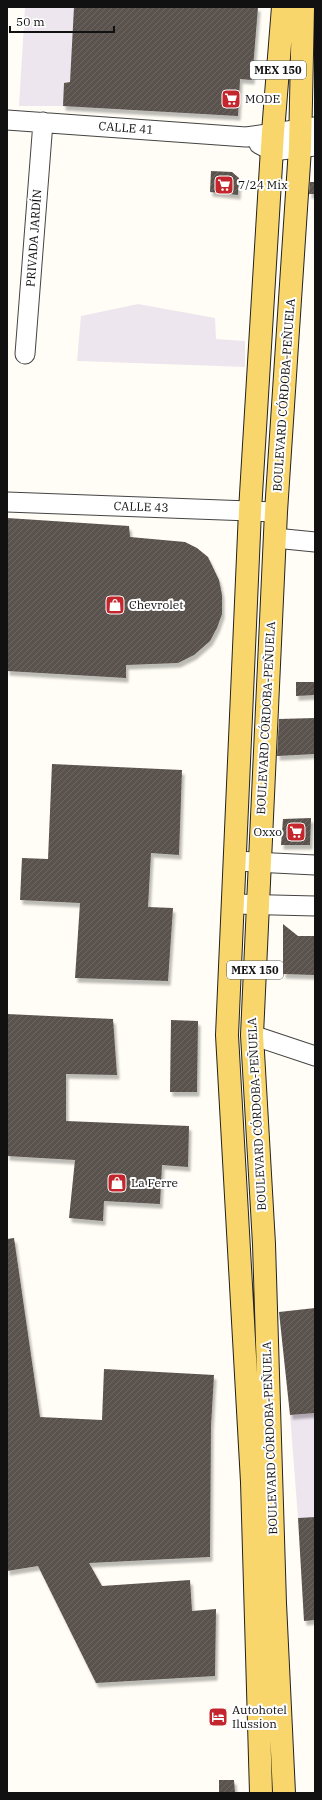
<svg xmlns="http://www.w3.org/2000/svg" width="322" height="1800" viewBox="0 0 322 1800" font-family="'IBM Plex Serif',serif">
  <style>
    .industrial { fill: #eee6ef }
    .building { fill: url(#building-hatch); filter: url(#shadow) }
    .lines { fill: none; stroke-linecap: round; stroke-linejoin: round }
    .minor-casing { stroke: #444; stroke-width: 21 }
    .major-casing { stroke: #222; stroke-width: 24 }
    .minor { stroke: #fff; stroke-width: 19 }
    .major { stroke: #f9d66b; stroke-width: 22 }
    .labels { text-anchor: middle; stroke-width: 4; stroke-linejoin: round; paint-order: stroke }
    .shield { fill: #fff; stroke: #585858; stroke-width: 1 }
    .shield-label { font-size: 11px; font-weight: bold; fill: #111 }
    .poi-label { font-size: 12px; fill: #111; stroke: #fff; text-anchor: start }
    .street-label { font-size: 12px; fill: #111; stroke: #fff }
  </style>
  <defs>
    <pattern id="building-hatch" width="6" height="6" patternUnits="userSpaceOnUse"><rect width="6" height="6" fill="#5a524d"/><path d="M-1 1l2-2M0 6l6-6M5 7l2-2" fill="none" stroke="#6d6662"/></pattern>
    <filter id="shadow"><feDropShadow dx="2.5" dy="4.5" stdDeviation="1" flood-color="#0004"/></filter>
  </defs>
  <rect width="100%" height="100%" fill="#fffdf5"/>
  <path class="industrial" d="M25 7H258L252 80 240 79 238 116 63 106H19Z
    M138 304 215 318 216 339 245 341V367L77 361 81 316Z
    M315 1413V1517L298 1518 290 1415Z"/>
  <path class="building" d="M74 7H258L252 80 240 79 238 116 63 106 64 83 70 82Z
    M211 171 232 172 239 178 238 195 210 192Z
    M310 182H315V194H309Z
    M7 518 129 526 130 537 185 542 197 548 208 557 219 580 222 595V614L217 628 210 641 194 655 178 663 126 665V678L7 671Z
    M296 682H315V695L296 696Z
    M315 718V754L277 756 279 719Z
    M52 764 182 770 179 855 151 853 148 907 173 908 168 981 75 978 80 903 20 900 22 858 48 859Z
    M311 818 310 845H281L283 819Z
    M283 924 298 936H315V975L283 974Z
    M7 1014 113 1019 117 1075 66 1074V1121L189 1126 188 1167 162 1165 160 1204 104 1201 103 1221 69 1218 75 1160 7 1156Z
    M171 1020 198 1021 197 1092H170Z
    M14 1238 40 1417 102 1420 104 1369 214 1375 211 1426 210 1557 89 1563 102 1586 190 1580 192 1611 216 1609 215 1676 96 1683 38 1566 7 1571V1239Z
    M315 1308V1413L290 1415 279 1312Z
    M315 1517V1620L304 1621 298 1518Z
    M219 1780H234L235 1793H219Z"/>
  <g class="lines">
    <g class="minor-casing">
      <path id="minor" d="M7 120 246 137 315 127
        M259 144 272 151 315 146
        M25 354 43 122
        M7 502 276 512
        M275 538 315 542
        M235 861 315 865
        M233 904 315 906
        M252 1035 315 1056"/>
    </g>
    <g class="major-casing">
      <path id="major" d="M261 1793 252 1482 227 1035 250 511 273 132 283 7
        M284 1793 275 1603 264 1244 252 1035 276 512 300 148 303 7"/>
    </g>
    <use href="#minor" class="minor"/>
    <use href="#major" class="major"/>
  </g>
  <defs>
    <g id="supermarket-square" transform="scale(1)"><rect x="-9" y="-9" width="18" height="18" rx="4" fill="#c4262e" stroke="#fff"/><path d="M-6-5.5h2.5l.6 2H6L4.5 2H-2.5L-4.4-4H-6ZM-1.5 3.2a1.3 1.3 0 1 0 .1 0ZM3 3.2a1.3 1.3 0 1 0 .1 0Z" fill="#fff"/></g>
    <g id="shop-square" transform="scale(1)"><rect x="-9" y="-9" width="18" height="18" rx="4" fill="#c4262e" stroke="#fff"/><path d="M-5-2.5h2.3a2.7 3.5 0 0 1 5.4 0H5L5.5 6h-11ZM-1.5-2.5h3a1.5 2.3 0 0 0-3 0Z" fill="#fff"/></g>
    <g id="hotel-square" transform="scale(1)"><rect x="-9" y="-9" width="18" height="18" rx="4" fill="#c4262e" stroke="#fff"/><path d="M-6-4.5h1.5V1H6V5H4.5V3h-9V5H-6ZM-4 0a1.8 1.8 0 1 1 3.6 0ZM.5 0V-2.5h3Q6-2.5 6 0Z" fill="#fff"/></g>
  </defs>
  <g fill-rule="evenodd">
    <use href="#supermarket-square" x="231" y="99"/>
    <use href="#supermarket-square" x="224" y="185"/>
    <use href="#shop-square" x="115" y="605"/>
    <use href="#supermarket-square" x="296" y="832"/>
    <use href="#shop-square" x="117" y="1183"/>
    <use href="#hotel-square" x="218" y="1717"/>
  </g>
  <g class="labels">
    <g class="shield">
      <rect x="250" y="61" width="56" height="18" rx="3"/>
      <rect x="227" y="961" width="56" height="18" rx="3"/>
    </g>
    <g class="shield-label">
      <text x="278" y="74">MEX 150</text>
      <text x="255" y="974">MEX 150</text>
    </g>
    <g class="poi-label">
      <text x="245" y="103">MODE</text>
      <text x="238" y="189">7/24 Mix</text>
      <text x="129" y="609">Chevrolet</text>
      <text x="282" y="836" text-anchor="end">Oxxo</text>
      <text x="131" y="1187">La Ferre</text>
      <text x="232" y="1714">Autohotel<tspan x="232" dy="14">Ilussion</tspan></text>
    </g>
    <g class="street-label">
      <text transform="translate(126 128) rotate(4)" y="4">CALLE 41</text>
      <text transform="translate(34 238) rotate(-86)" y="4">PRIVADA JARDÍN</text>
      <text transform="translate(284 395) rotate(-86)" y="4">BOULEVARD CÓRDOBA-PEÑUELA</text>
      <text transform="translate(141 507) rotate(2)" y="4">CALLE 43</text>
      <text transform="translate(266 718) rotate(-87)" y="4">BOULEVARD CÓRDOBA-PEÑUELA</text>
      <text transform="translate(257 1114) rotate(-93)" y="4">BOULEVARD CÓRDOBA-PEÑUELA</text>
      <text transform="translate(270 1438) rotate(-92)" y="4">BOULEVARD CÓRDOBA-PEÑUELA</text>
    </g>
  </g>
  <rect width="322" height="1800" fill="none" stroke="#111111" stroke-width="16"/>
  <path d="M10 26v6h104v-6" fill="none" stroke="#111111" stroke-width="2"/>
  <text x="16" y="26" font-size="12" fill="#111111" stroke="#ffffff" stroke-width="3" paint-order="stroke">50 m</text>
</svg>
